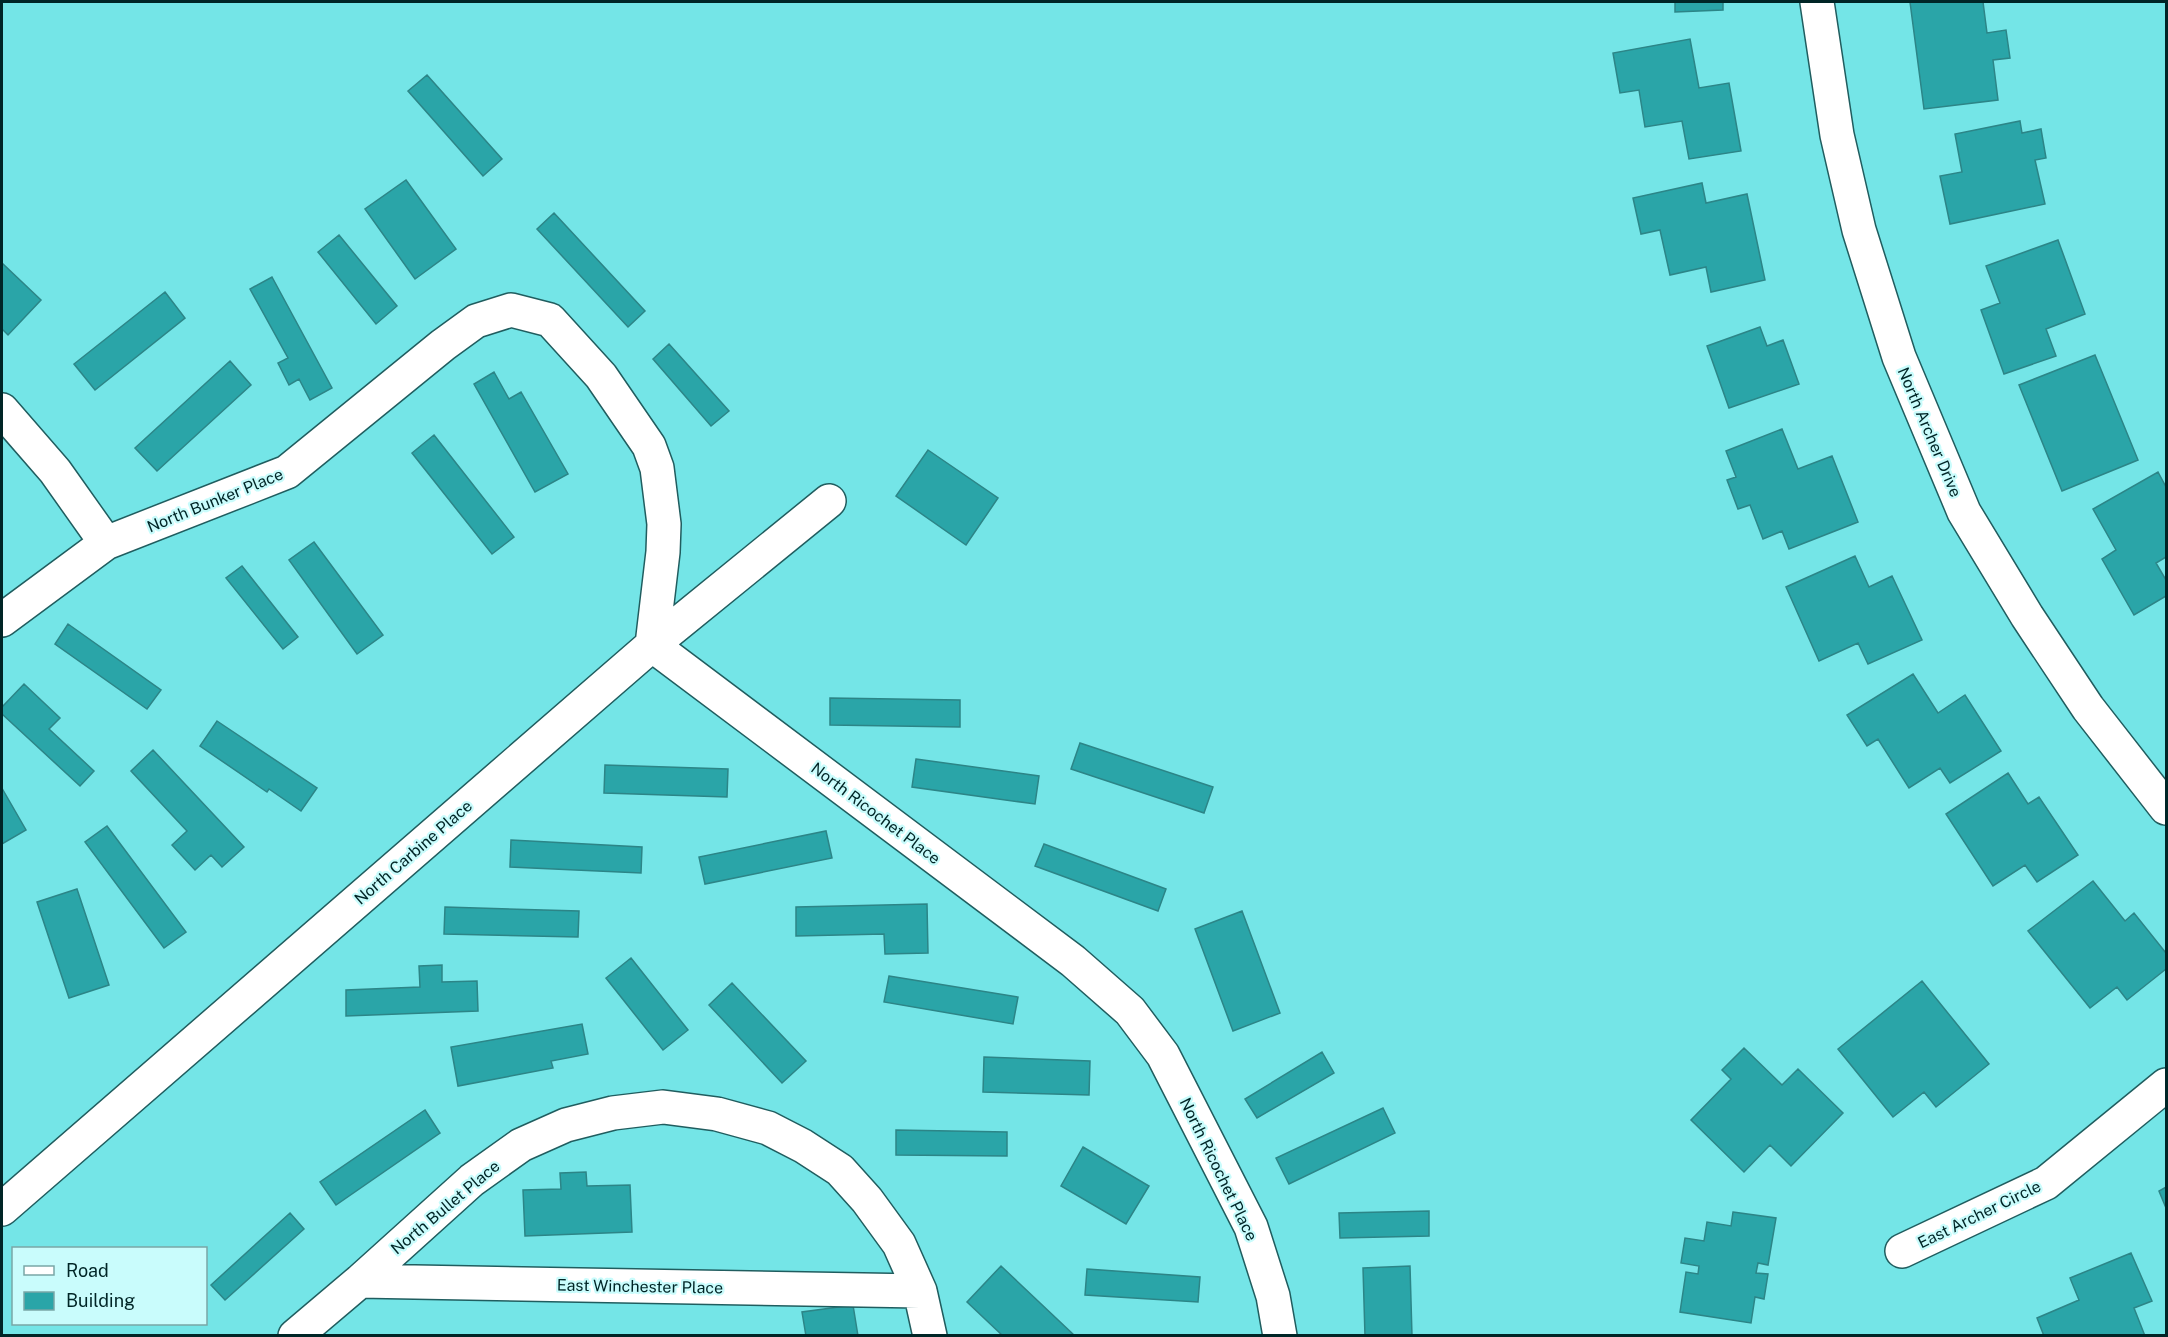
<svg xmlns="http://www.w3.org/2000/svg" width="2168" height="1337" viewBox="0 0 2168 1337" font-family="'Public Sans',sans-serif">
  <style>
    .building { fill: #2aa5a8; stroke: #2c8587; stroke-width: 1.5 }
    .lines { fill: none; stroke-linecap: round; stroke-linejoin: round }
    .minor-casing { stroke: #205d5f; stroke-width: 36 }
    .minor { stroke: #fff; stroke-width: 33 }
    .labels { text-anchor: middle; stroke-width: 4.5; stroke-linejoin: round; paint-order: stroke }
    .street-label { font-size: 16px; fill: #002526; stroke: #c9fcfc }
  </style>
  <rect width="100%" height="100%" fill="#74e5e7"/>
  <path class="building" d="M1675 2H1723V10L1675 12Z
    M1910 2H1983L1987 33 2006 30 2010 58 1993 60 1998 100 1924 109Z
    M1690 39 1699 88 1729 83 1741 151 1689 159 1682 121 1645 127 1639 90 1620 93 1613 53Z
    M427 75 502 159 483 176 408 91Z
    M2020 121 2022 133 2041 129 2046 158 2035 160 2045 204 1950 224 1940 176 1962 172 1955 134Z
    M406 180 456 249 415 279 365 209Z
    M1702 183 1706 203 1747 194 1765 280 1711 292 1706 267 1670 275 1660 230 1641 234 1633 198Z
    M554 213 645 311 628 327 537 229Z
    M339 235 397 306 376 324 318 252Z
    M2058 240 2085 314 2046 329 2056 356 2004 374 1981 310 2000 303 1986 266Z
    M2 263 41 300 8 335 2 329Z
    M272 277 332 388 310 400 299 379 289 385 278 363 288 358 250 289Z
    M165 292 185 318 95 390 74 364Z
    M1760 327 1767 346 1783 340 1799 384 1729 408 1707 346Z
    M669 344 729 411 711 426 653 359Z
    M2095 355 2138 460 2062 491 2019 385Z
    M230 361 251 385 157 471 135 448Z
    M494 372 509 399 521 392 568 474 535 492 474 384Z
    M1782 429 1798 469 1832 456 1858 522 1789 549 1782 531 1763 539 1750 505 1738 509 1727 480 1736 477 1726 451Z
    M434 435 514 537 492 554 412 453Z
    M928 450 998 498 966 545 896 496Z
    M2158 472 2166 487V557L2156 563 2166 580V596L2134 615 2102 559 2116 550 2093 509Z
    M314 542 383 635 357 654 289 560Z
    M1855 556 1869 587 1892 576 1922 640 1868 664 1858 643 1819 661 1786 587Z
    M242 566 298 637 283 649 226 578Z
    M68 624 161 690 147 709 55 644Z
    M1913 674 1938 713 1965 695 2001 751 1950 783 1940 768 1909 788 1878 739 1867 746 1847 715Z
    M24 684 60 718 49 729 94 771 80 786 2 714V707Z
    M830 698 960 700V727L830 725Z
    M217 721 317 788 301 811 269 789 267 792 200 746Z
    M1080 743 1213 787 1204 813 1071 769Z
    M153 750 244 847 222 867 211 855 195 870 172 845 187 831 131 771Z
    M916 759 1039 776 1035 804 912 787Z
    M605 765 728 769 727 797 604 793Z
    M2008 773 2028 804 2039 797 2078 855 2037 882 2025 865 1993 886 1946 814Z
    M3 790 26 830 2 844V791Z
    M107 826 186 932 164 948 85 842Z
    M826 831 832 858 705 884 699 857Z
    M511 840 642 847 641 873 510 867Z
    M1044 844 1166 889 1158 911 1035 866Z
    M2093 881 2125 921 2134 913 2166 953V969L2127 1000 2117 987 2090 1008 2028 931Z
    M77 889 109 985 69 998 37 902Z
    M927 904 928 953 885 954 884 934 796 936V907Z
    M445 907 579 911 578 937 444 934Z
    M1242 911 1280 1013 1233 1031 1195 929Z
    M631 958 688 1030 663 1050 606 978Z
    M442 965V982L477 981 478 1011 346 1016V990L420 987 419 966Z
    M889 976 1018 997 1013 1024 884 1002Z
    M1922 981 1989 1064 1936 1107 1924 1092 1893 1117 1838 1049Z
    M732 983 806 1061 782 1083 709 1005Z
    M582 1024 588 1054 551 1061 553 1068 458 1086 451 1047Z
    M1744 1048 1782 1085 1798 1069 1843 1113 1791 1166 1770 1145 1744 1172 1691 1120 1731 1079 1722 1070Z
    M1322 1052 1334 1073 1257 1118 1245 1099Z
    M984 1057 1090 1061 1089 1095 983 1092Z
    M1383 1108 1395 1133 1289 1184 1276 1158Z
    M425 1110 440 1133 336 1205 320 1182Z
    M896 1130 1007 1132V1156L896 1155Z
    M1083 1147 1149 1186 1126 1224 1061 1186Z
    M586 1172 587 1186 630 1185 632 1232 525 1236 523 1190 561 1189 560 1173Z
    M2166 1187V1208L2159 1191Z
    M1429 1211V1236L1340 1238 1339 1213Z
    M1733 1212 1776 1218 1768 1265 1758 1263 1756 1273 1768 1274 1764 1299 1755 1297 1751 1323 1680 1312 1686 1272 1698 1274 1699 1266 1681 1263 1685 1238 1704 1241 1707 1222 1731 1226Z
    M290 1213 304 1229 225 1300 211 1285Z
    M2131 1253 2152 1301 2134 1308 2145 1336H2044L2037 1318 2079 1300 2070 1278Z
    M1001 1266 1075 1336H1003L967 1302Z
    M1410 1266 1412 1336H1365L1363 1268Z
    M1087 1269 1200 1277 1198 1302 1085 1295Z
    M853 1305 858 1336H806L802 1312Z"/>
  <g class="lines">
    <g class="minor-casing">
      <path id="minor" d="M1817 2 1837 135 1859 230 1899 357 1964 512 2027 616 2088 708 2166 808
        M2 410 55 471 106 543
        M2 620 106 543 287 472 443 345 476 321 511 310 550 320 601 376 649 446 657 468 664 524 663 552 652 645 1073 961 1130 1011 1163 1055 1251 1227 1273 1296 1280 1336
        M2 1209 652 645 829 501
        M1902 1251 2046 1183 2166 1085
        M360 1281 920 1291
        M295 1336 360 1281 472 1180 521 1145 566 1125 613 1113 663 1107 717 1114 768 1128 803 1146 840 1170 867 1200 899 1244 920 1291 930 1336"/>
    </g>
    <use href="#minor" class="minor"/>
  </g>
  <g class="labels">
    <g class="street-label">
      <text transform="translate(1930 432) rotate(67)" y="6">North Archer Drive</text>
      <text transform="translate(215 500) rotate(-22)" y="6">North Bunker Place</text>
      <text transform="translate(876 813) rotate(37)" y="6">North Ricochet Place</text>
      <text transform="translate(413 852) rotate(-41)" y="6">North Carbine Place</text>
      <text transform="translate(1219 1169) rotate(64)" y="6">North Ricochet Place</text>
      <text transform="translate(445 1207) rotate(-40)" y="6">North Bullet Place</text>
      <text transform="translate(1979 1214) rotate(-26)" y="6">East Archer Circle</text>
      <text transform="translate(640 1286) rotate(1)" y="6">East Winchester Place</text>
    </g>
  </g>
  <rect width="2168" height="1337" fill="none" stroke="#002526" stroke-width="6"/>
  <rect x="12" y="1247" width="195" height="78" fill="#c9fcfc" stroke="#79a6a6" stroke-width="1.5"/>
  <rect x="24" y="1266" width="30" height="9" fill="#ffffff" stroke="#79a6a6" stroke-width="1.5"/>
  <text x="66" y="1277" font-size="18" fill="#002526">Road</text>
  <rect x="24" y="1292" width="30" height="18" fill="#2aa5a8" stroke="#79a6a6" stroke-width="1.5"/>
  <text x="66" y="1307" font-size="18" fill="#002526">Building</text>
</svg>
